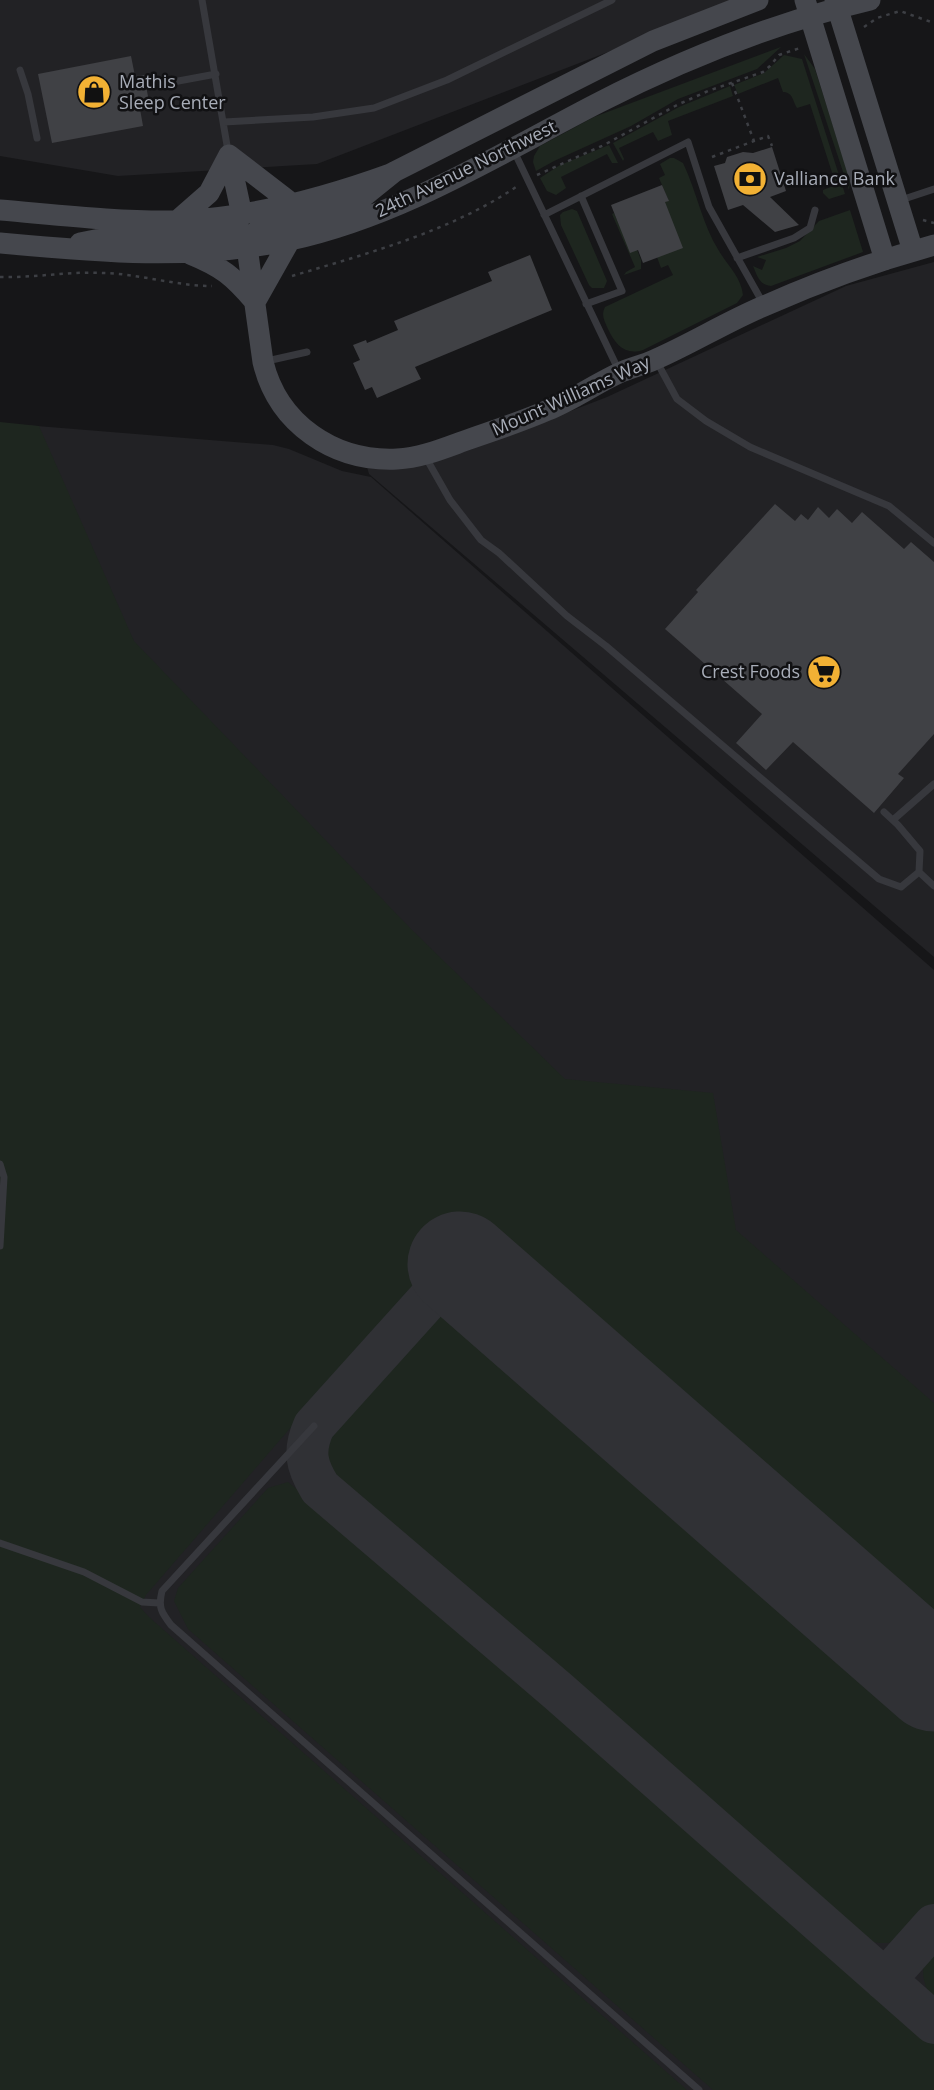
<svg xmlns="http://www.w3.org/2000/svg" width="934" height="2090" viewBox="0 0 934 2090" font-family="'Open Sans',sans-serif">
  <style>
    .built { fill: #222225 }
    .green { fill: #1e261f }
    .lines { fill: none; stroke-linecap: round; stroke-linejoin: round }
    .taxiway { stroke: #303135; stroke-width: 42 }
    .runway { stroke: #303135; stroke-width: 105 }
    .building { fill: #404145 }
    .path { stroke: #3d3f44; stroke-width: 2.5; stroke-dasharray: 3.5 5; stroke-linecap: butt }
    .lane { stroke: #37383d; stroke-width: 7 }
    .secondary { stroke: #45474d; stroke-width: 21 }
    .labels { text-anchor: middle; stroke-width: 5; stroke-linejoin: round; paint-order: stroke }
    .poi-label { font-size: 18px; fill: #a8adb8; stroke: #111113; text-anchor: start }
    .street-label { font-size: 18px; fill: #a8adb8; stroke: #111113 }
  </style>
  <rect width="100%" height="100%" fill="#161618"/>
  <path class="built" d="M0 0H743L317 164 118 176 0 156Z
    M934 262V957L369 474 367 467 498 439 607 397 846 286Z
    M0 423 273 445 289 449 342 471 371 477 934 970V2090H0Z"/>
  <path class="green" d="M781 47 757 69 678 99 631 126 554 161 536 171 533 162 534 156 540 146 594 117Z
    M804 54 815 69 850 180 849 190Z
    M784 55 802 59 845 194 829 199 823 193V190L836 185 810 104 797 108C793 102 793 92 783 92L778 78 738 94 734 85 764 73Z
    M730 86 733 96 668 121 672 135 658 141 653 132 619 148 624 159 623 161 613 143 679 107Z
    M609 145 618 163H612L607 154 561 177 566 188 556 195 547 191 540 178 560 165Z
    M670 158H674L683 163C697 192 702 224 719 251 728 266 741 277 743 295L737 303 643 350C625 356 615 344 608 329 604 320 601 315 605 307L673 275 668 265 661 268 657 257 663 202 668 199 659 178 665 175 660 164Z
    M572 209 577 211 607 281 604 288H592L589 285 561 225 560 215 563 212Z
    M850 210 863 252 771 286C759 285 757 275 753 266L762 270 766 260 757 257 786 248 800 241 819 221Z
    M614 213 630 249 636 247 641 260V269L624 275 626 272 635 267 612 214Z
    M0 422 39 426 134 641 411 929 565 1079 713 1093 736 1230 934 1403V1632L458 1216 413 1270 421 1277 146 1595 140 1607 149 1617 687 2090H0Z
    M442 1315 469 1319 934 1727V1905C908 1935 895 1956 853 1934L333 1478C321 1463 318 1454 324 1436L419 1326 435 1316Z
    M288 1482 326 1513 934 2043V2090H713L188 1629 174 1601 178 1588 268 1488Z
    M934 1944V2002C921 1982 918 1964 934 1944Z"/>
  <g class="lines">
    <path class="taxiway" d="M460 1264 314 1426C303 1451 306 1465 320 1488L559 1692 934 2023
      M885 1980 934 1925"/>
    <path class="runway" d="M460 1264 934 1679"/>
  </g>
  <path class="building" d="M131 56 135 76 144 75 150 107 140 109 143 126 52 143 38 74Z
    M772 147 786 191 770 197 799 225 775 232 743 205 728 210 714 166 725 163 727 157 743 152 753 153Z
    M662 185 669 201 665 202 683 248 643 263 638 250 630 253 611 205Z
    M530 255 552 310 415 367 421 379 377 398 372 387 365 390 353 363 360 360 353 345 366 340 367 343 398 330 394 321 492 281 488 272Z
    M775 504 795 521 801 514 808 520 818 507 829 518 837 509 852 523 862 512 904 549 911 542 934 562V734L898 774 904 778 874 813 793 742 766 770 736 743 762 714 665 629 698 592 696 590Z"/>
  <g class="lines">
    <path class="path" d="M864 27 877 18 900 11 934 23
      M732 83 754 141 768 136 772 146
      M712 157 754 141
      M537 175 604 145 677 105 708 91 763 72 770 66 779 55 800 48
      M923 220 934 223
      M292 276C369 253 452 231 519 185
      M0 277C35 278 69 271 104 273 140 274 176 286 212 286"/>
    <path class="lane" d="M202 0 228 151
      M20 70 28 94 37 138
      M173 82 216 74
      M224 122 313 117 374 108 447 80 612 0
      M513 149 618 369
      M581 196 622 291 586 304
      M901 200 934 189
      M544 215 688 142 709 207 764 305
      M737 258 794 238 810 228 815 210
      M267 361 307 352
      M657 362 677 399 706 421 750 447 889 506 934 543
      M425 456 450 500 481 540 499 553 567 616 606 646 879 879 901 887 919 872 920 851 898 825 884 812
      M893 820 934 784
      M919 872 934 886
      M0 1164 4 1177 0 1246
      M314 1426 162 1591C158 1607 161 1612 171 1625L699 2090
      M0 1543 84 1572 142 1602 159 1603"/>
    <path class="secondary" d="M805 0 885 260
      M835 0 913 251
      M229 155 294 205
      M394 172 353 205 259 230 250 236 247 247 263 362C278 424 334 462 397 459 420 458 442 449 464 441 492 431 521 422 548 410 573 400 595 384 619 373 630 368 643 365 654 360 691 344 726 322 764 306 818 282 876 261 934 245
      M0 210C59 215 117 222 176 221 250 218 321 199 390 174L653 41 758 0
      M177 221 209 193 229 155
      M0 243C97 252 194 261 290 240 401 216 499 154 598 103 684 59 777 22 870 0
      M80 243 115 236 214 235 232 230 242 215 229 155
      M190 254C222 267 233 276 255 302
      M255 302 290 240"/>
  </g>
  <defs>
    <g id="shop-disc" transform="scale(1.75)"><circle r="9.5" fill="#f2b134" stroke="#111113"/><path d="M-5-2.5h2.3a2.7 3.5 0 0 1 5.4 0H5L5.5 6h-11ZM-1.5-2.5h3a1.5 2.3 0 0 0-3 0Z" fill="#111"/></g>
    <g id="bank-disc" transform="scale(1.75)"><circle r="9.5" fill="#f2b134" stroke="#111113"/><path d="M-6-4H6V4H-6ZM0-2.3a2.3 2.3 0 1 0 0 4.6a2.3 2.3 0 1 0 0-4.6Z" fill="#111"/></g>
    <g id="supermarket-disc" transform="scale(1.75)"><circle r="9.5" fill="#f2b134" stroke="#111113"/><path d="M-6-5.5h2.5l.6 2H6L4.5 2H-2.5L-4.4-4H-6ZM-1.5 3.2a1.3 1.3 0 1 0 .1 0ZM3 3.2a1.3 1.3 0 1 0 .1 0Z" fill="#111"/></g>
  </defs>
  <g fill-rule="evenodd">
    <use href="#shop-disc" x="94" y="92"/>
    <use href="#bank-disc" x="750" y="179"/>
    <use href="#supermarket-disc" x="824" y="672"/>
  </g>
  <g class="labels">
    <g class="poi-label">
      <text x="119" y="88">Mathis<tspan x="119" dy="21">Sleep Center</tspan></text>
      <text x="774" y="185">Valliance Bank</text>
      <text x="800" y="678" text-anchor="end">Crest Foods</text>
    </g>
    <g class="street-label">
      <text transform="translate(466 169) rotate(-26)" y="6">24th Avenue Northwest</text>
      <text transform="translate(571 396) rotate(-24)" y="6">Mount Williams Way</text>
    </g>
  </g>
</svg>
